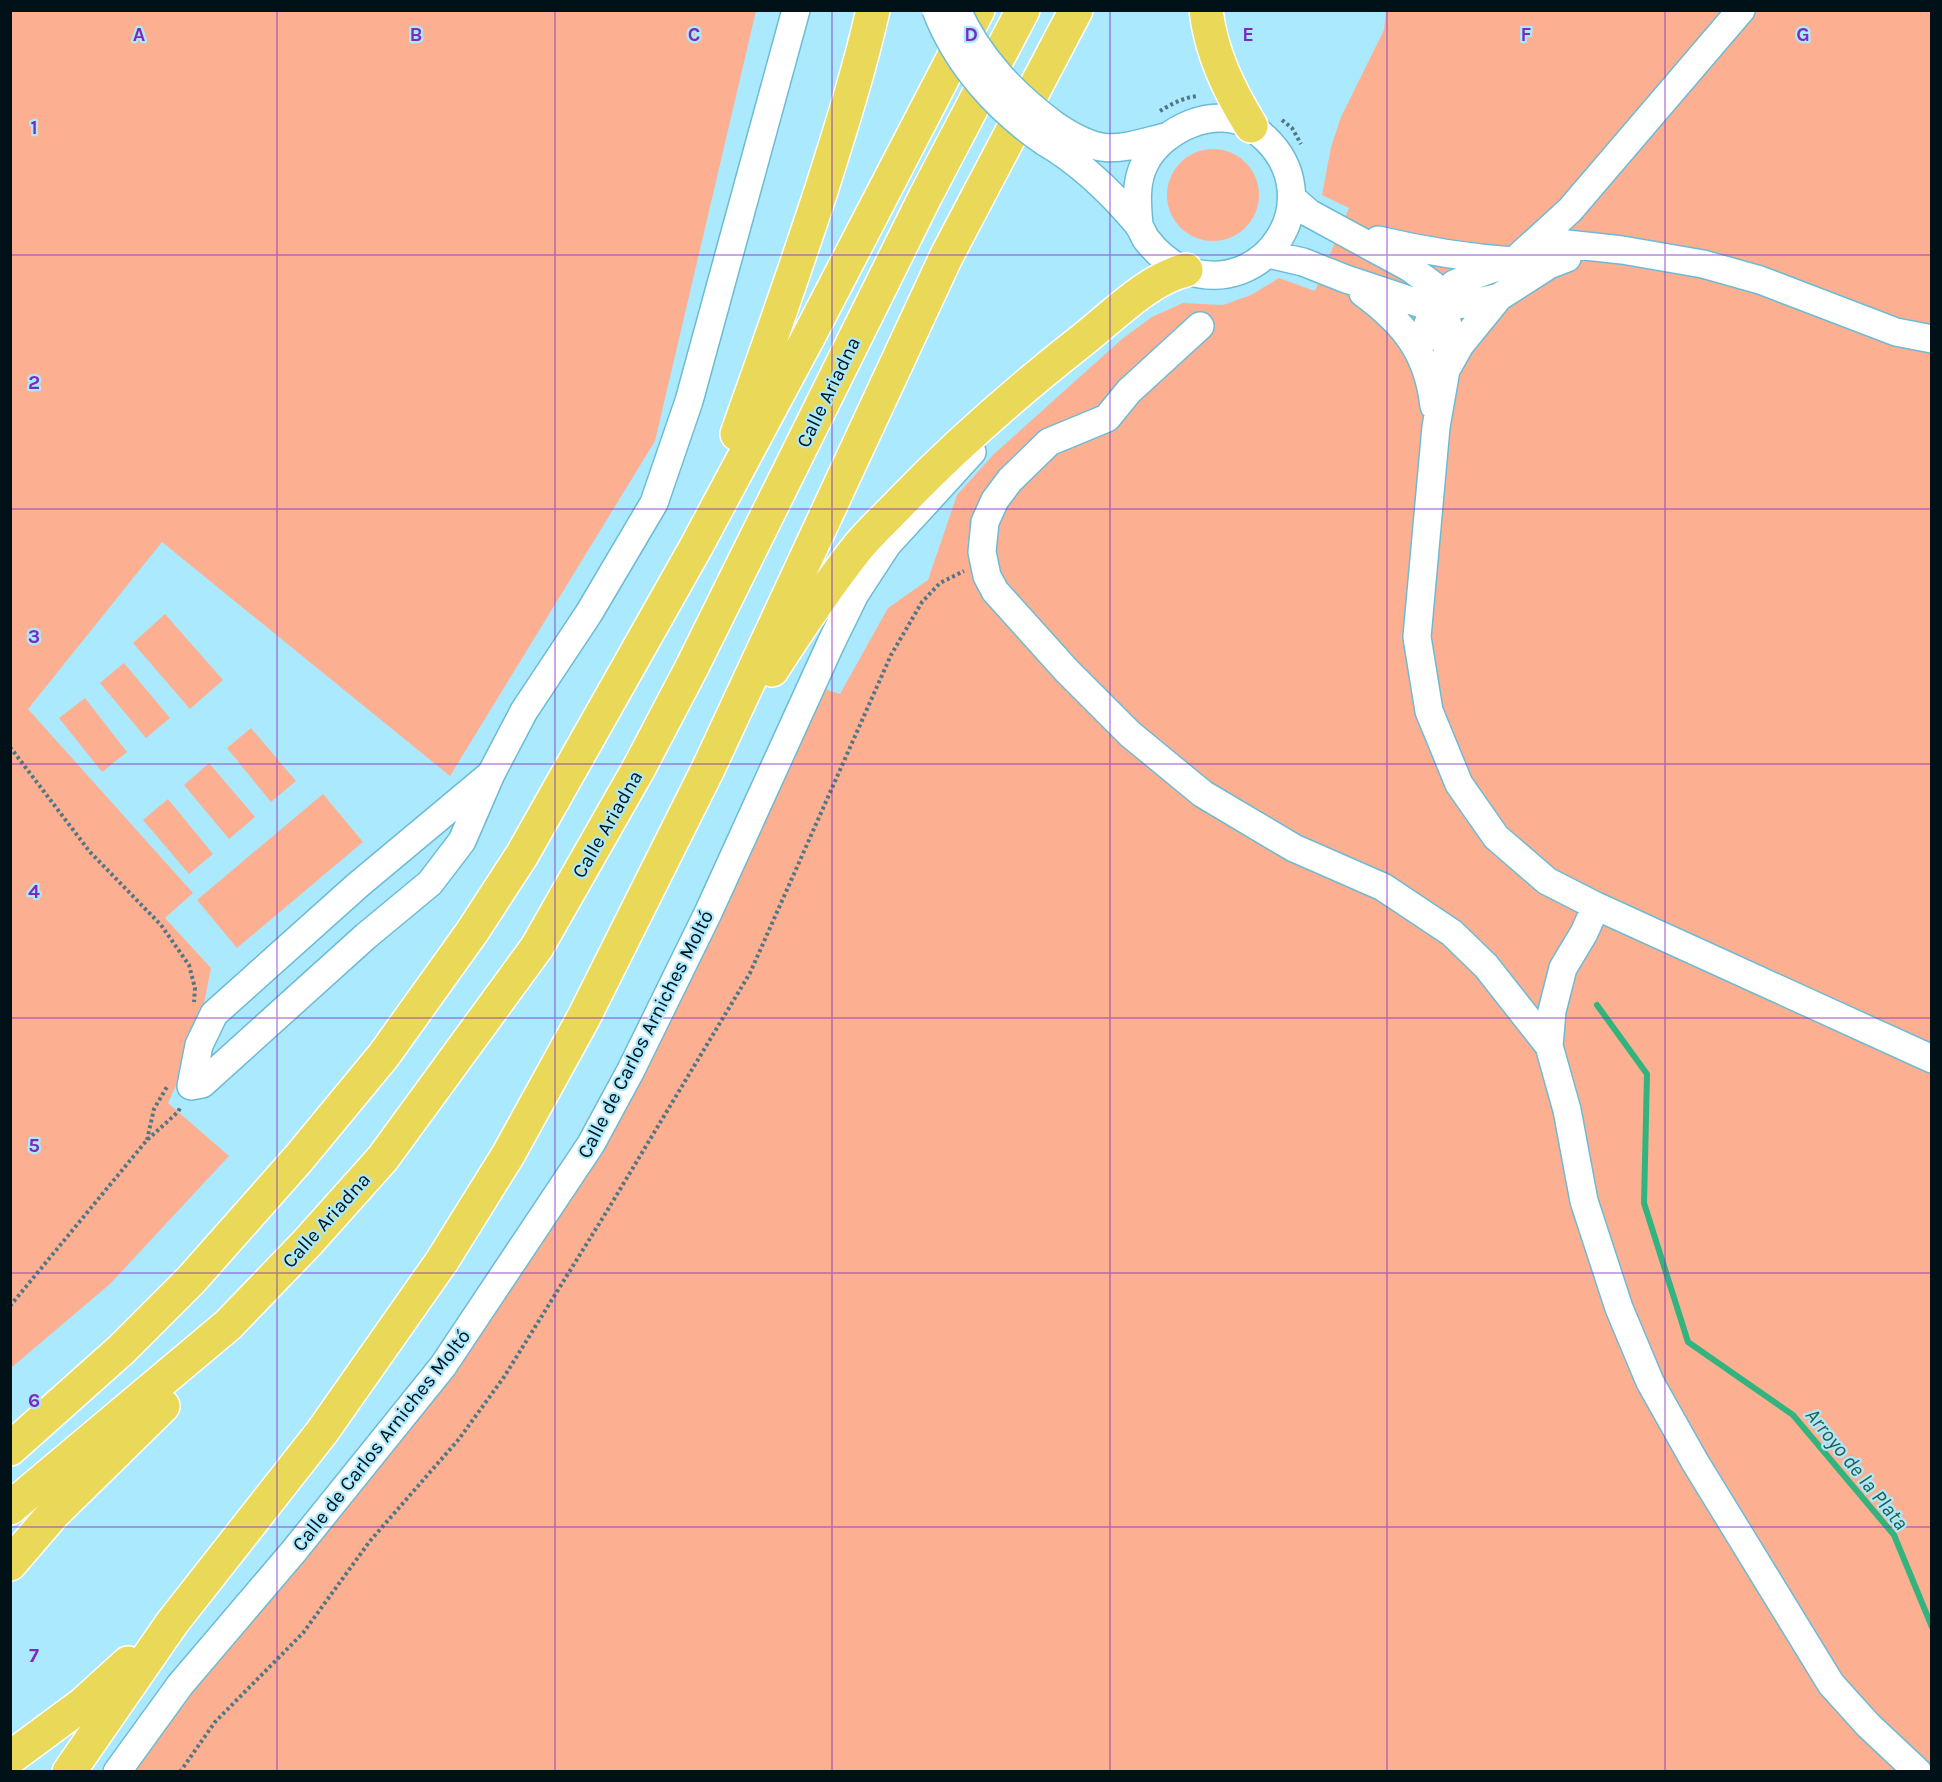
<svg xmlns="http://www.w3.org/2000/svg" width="1942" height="1782" viewBox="0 0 1942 1782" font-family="Karla,sans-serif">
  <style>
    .green { fill: #fdaf92 }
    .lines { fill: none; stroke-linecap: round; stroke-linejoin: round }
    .stream { stroke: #32b47f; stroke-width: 6 }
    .minor-casing { stroke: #6cbbd5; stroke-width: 30 }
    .highway-casing { stroke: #fff; stroke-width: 36 }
    .path { stroke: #517785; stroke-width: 4; stroke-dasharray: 3 3; stroke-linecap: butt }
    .minor { stroke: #fff; stroke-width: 27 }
    .highway { stroke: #ead858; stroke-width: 33 }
    .minor-bridge-casing { stroke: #6cbbd5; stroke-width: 30; stroke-linecap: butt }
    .minor-bridge { stroke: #fff; stroke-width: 27 }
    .grid { fill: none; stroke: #7b2cbf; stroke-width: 1.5; stroke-opacity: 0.55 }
    .labels { text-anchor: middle; stroke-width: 4.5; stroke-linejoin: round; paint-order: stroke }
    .street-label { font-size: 20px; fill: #001118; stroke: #abe9ff }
    .water-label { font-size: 21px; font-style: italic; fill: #2a5c44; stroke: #abe9ff }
    .grid-label { font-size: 20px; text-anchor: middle; font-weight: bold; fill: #7b2cbf; stroke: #abe9ff; stroke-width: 4.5; stroke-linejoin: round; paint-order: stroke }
  </style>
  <rect width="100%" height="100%" fill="#abe9ff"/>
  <path class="green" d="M11 11H756L655 441 450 776 162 542 28 709 193 893 165 918 211 968 197 1039 168 1103 229 1156 110 1284 11 1368Z
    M1386 11H1931V1771L132 1772 203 1676 406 1434 482 1331 822 688 840 694 888 608 928 580 957 495 994 454 1122 339 1152 317 1183 303 1223 305 1251 295 1279 278 1315 291 1349 208 1322 195 1331 147 1341 117 1384 30Z
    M1167 195a46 46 0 1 1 92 0a46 46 0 1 1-92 0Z
    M165 614 223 680 190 709 133 643Z
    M124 663 170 718 146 738 100 683Z
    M85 698 127 752 102 772 59 718Z
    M251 728 296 781 271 802 227 748Z
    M209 763 255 817 229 839 184 785Z
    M323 794 363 842 237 948 197 900Z
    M168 799 213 854 189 874 143 820Z"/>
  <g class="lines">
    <path class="stream" d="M1597 1005 1647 1074 1644 1203 1688 1342 1793 1415 1894 1535 1932 1627"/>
    <g class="minor-casing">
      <path id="minor" d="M1056 126C1104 158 1117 149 1169 136
        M1045 142C1081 163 1110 191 1137 223 1141 228 1143 234 1146 239 1156 252 1169 264 1185 270 1267 299 1329 198 1265 138 1260 134 1256 129 1251 126 1216 105 1163 128 1145 163 1135 182 1137 204 1139 225
        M1293 199 1309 213 1410 268 1433 285 1443 302 1448 326 1446 370 1436 427 1417 637 1429 711 1459 784 1496 837 1547 881 1596 906 1932 1059
        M1378 240C1424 251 1467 258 1514 261L1570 210 1741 10
        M1268 254 1303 262 1346 279 1418 303 1443 302 1455 305 1475 303 1499 297 1549 265 1567 258
        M1363 293C1405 324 1428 353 1434 406
        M1200 326 1129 391 1107 418 1049 442 1010 480 995 500 985 522 982 552 987 576 995 591 1067 671 1130 734 1203 794 1294 848 1383 887 1452 933 1486 966 1549 1046 1567 1110 1584 1201 1619 1308 1650 1382 1695 1462 1831 1684 1868 1725 1918 1772
        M1418 351 1432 313 1443 302 1447 292 1454 284 1483 272 1567 244 1622 250 1703 264 1760 280 1896 332 1932 339
        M1447 368 1460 345 1499 297
        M491 774 462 841 430 883 366 936 202 1084 191 1086 199 1045 214 1014 358 885Z
        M491 774 524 711 589 613 654 503 689 401 796 10
        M1549 1046 1552 1011 1563 968 1584 933 1596 906
        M117 1772 180 1685 294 1551 443 1366 591 1144 631 1070 708 913 831 643 855 594 887 545 972 452"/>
    </g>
    <g class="highway-casing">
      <path id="highway" d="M1206 10C1211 53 1229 90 1251 126
        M737 434C766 353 794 273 821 191 840 131 859 72 873 10
        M772 670C799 628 827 586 858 547 871 531 888 516 902 501 960 441 1020 389 1085 338 1115 314 1149 279 1186 270
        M10 1449 122 1349 191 1280 299 1158 384 1055 472 932 522 855 696 547 811 332 978 10
        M10 1508 228 1325 307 1243 383 1158 537 947 639 768 692 667 925 197 1023 10
        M10 1564 53 1514 163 1406
        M10 1758 83 1704 128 1663
        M69 1772 172 1623 322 1432 442 1261 508 1155 584 1017 709 767 946 257 1076 10"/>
    </g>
    <path class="path" d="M1160 111C1171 104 1185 97 1198 96
      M1282 120 1292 128 1301 144
      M10 747 90 852 161 925 189 965 195 988 194 1002
      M147 1140 154 1109 168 1085
      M10 1306 147 1140 178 1112 181 1106
      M180 1772 215 1722 303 1633 370 1541 459 1439 504 1377 607 1211 750 973 891 655 922 602 940 583 964 571"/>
    <use href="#minor" class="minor"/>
    <use href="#highway" class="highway"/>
    <g class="minor-bridge-casing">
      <path id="minor-bridge" d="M936 10C957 65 998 110 1045 142
        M957 10C979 59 1014 95 1056 126"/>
    </g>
    <use href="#minor-bridge" class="minor-bridge"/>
  </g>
  <path class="grid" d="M277 10V1772M555 10V1772M832 10V1772M1110 10V1772M1387 10V1772M1665 10V1772M10 255H1932M10 509H1932M10 764H1932M10 1018H1932M10 1273H1932M10 1527H1932"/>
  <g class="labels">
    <g class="street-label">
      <text transform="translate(828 392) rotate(-64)" y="7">Calle Ariadna</text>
      <text transform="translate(607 824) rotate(-60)" y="7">Calle Ariadna</text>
      <text transform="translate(645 1034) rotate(-63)" y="7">Calle de Carlos Arniches Moltó</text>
      <text transform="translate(326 1220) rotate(-48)" y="7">Calle Ariadna</text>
      <text transform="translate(381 1440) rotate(-52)" y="7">Calle de Carlos Arniches Moltó</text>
    </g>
    <g class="water-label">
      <text transform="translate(1857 1469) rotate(51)" y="7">Arroyo de la Plata</text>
    </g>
  </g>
  <g class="grid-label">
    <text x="139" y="41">A</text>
    <text x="416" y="41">B</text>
    <text x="694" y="41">C</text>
    <text x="971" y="41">D</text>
    <text x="1248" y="41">E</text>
    <text x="1526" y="41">F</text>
    <text x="1803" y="41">G</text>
    <text x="34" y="134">1</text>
    <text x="34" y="389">2</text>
    <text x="34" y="643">3</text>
    <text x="34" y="898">4</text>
    <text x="34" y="1152">5</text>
    <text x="34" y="1407">6</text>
    <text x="34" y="1662">7</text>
  </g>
  <rect width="1942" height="1782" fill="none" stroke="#001118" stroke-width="24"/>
</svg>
